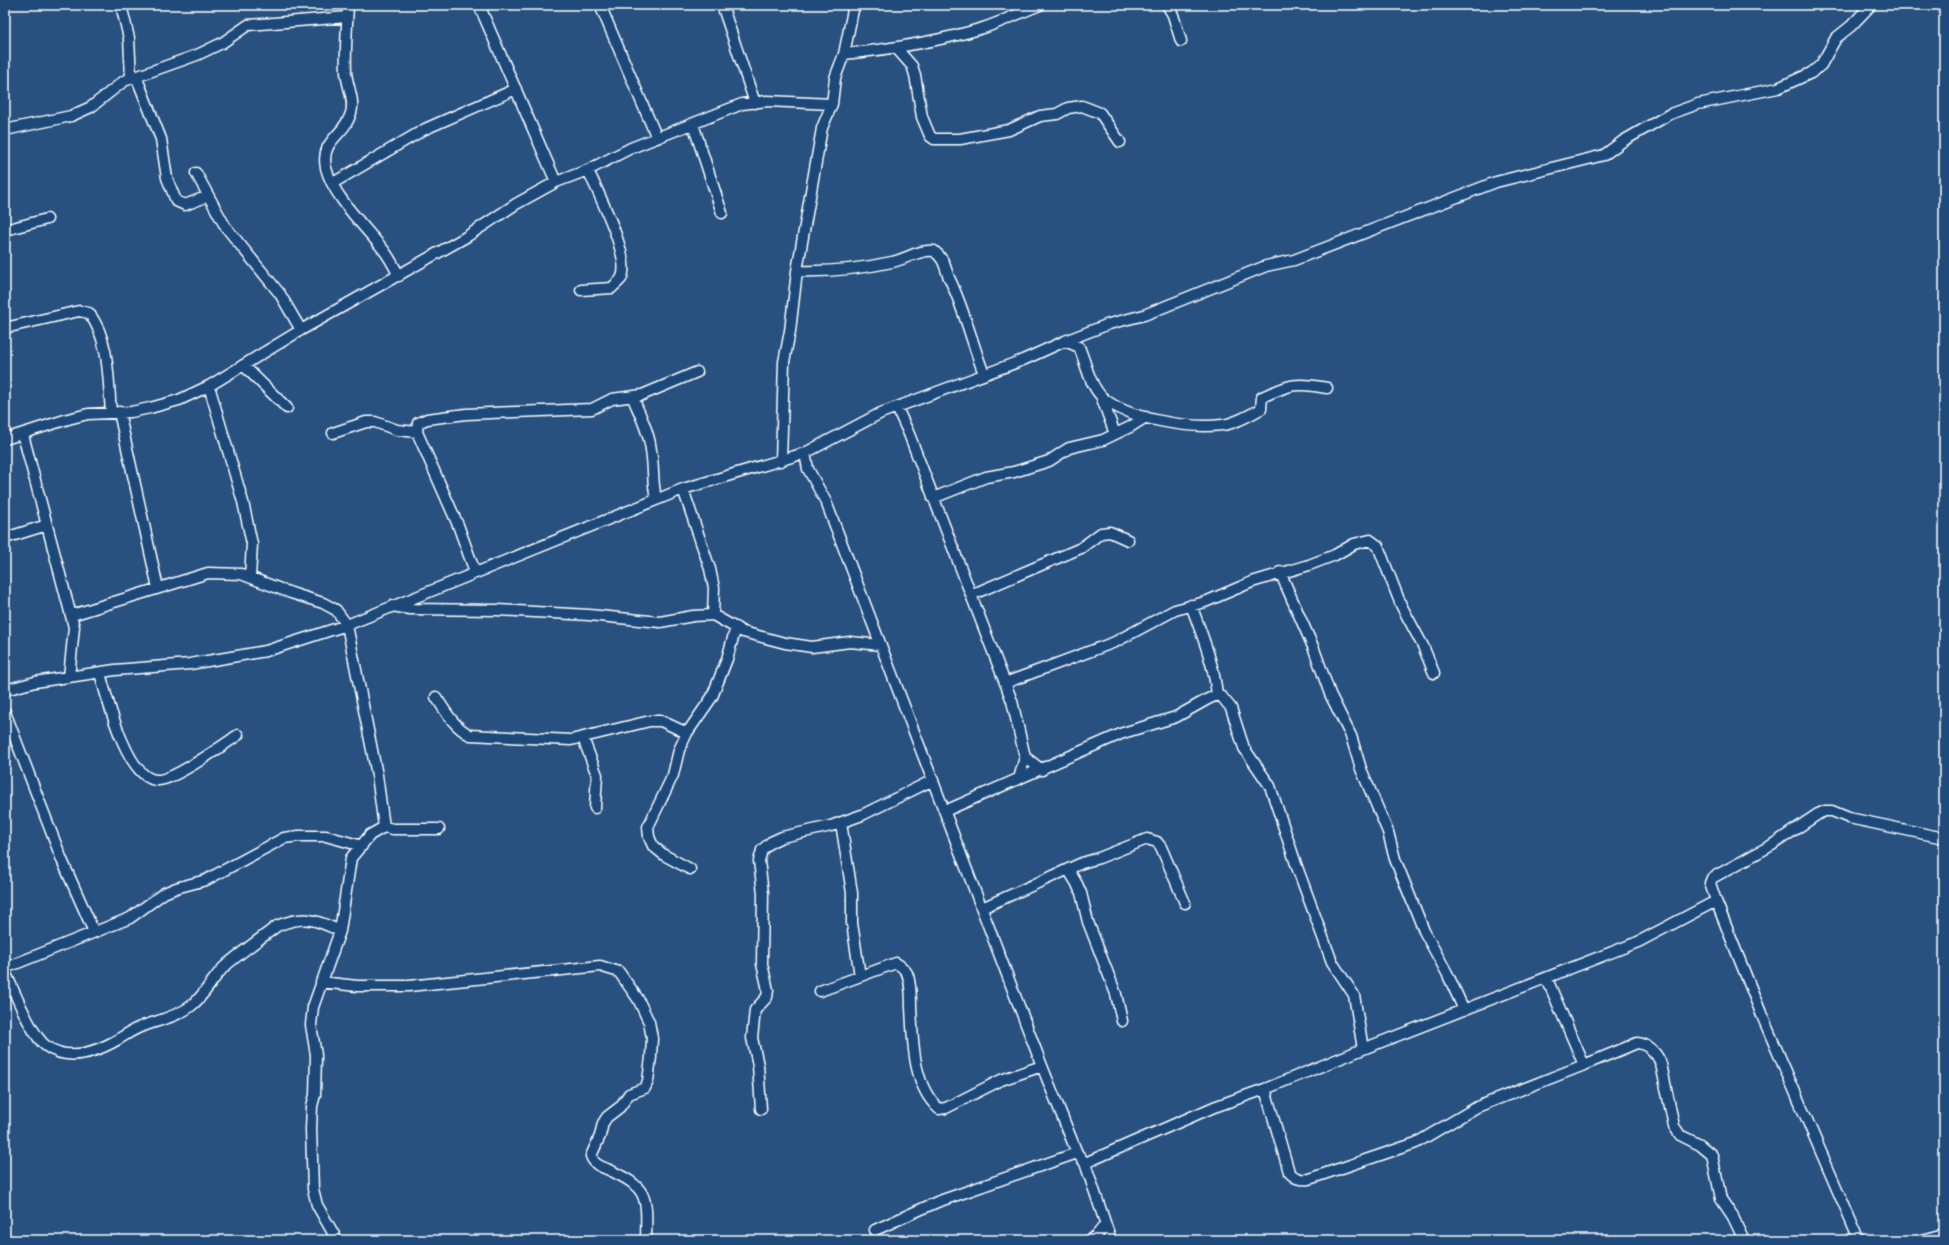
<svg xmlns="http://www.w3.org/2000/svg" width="1949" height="1245" viewBox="0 0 1949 1245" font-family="'Playpen Sans',sans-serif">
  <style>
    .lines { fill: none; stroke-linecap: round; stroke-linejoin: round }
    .minor-casing { stroke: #fff; stroke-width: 13 }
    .minor { stroke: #1f4a7a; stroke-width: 10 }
  </style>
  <rect width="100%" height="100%" fill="#28517f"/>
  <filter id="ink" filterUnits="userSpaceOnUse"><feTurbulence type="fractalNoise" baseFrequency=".025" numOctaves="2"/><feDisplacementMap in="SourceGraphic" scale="8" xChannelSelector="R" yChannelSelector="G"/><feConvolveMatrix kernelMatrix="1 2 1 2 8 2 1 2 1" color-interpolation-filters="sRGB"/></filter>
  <g filter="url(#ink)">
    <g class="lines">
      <g class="minor-casing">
        <path id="minor" d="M121 5 129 38 131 78
          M348 5C347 27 345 50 346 72 347 86 355 99 351 113 344 137 320 139 326 168 333 196 364 226 382 248 389 256 394 266 399 276
          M479 5 556 182
          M600 5 657 138
          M722 5 755 103
          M1167 5 1173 15 1181 41
          M897 49 912 66 915 75 922 117 930 136 934 139H960L1009 130 1040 116 1057 114 1068 108 1082 106 1100 113 1120 142
          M844 54C892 49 937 42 983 28 1002 22 1021 12 1040 5
          M136 76 161 139 167 178 176 201 185 205 208 196
          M693 124 722 213
          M5 130 71 116 91 107 124 81 197 55 222 43 248 25 347 17
          M196 173 225 226 280 294 301 330
          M333 183 425 129 516 89
          M5 230 47 219
          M797 271C830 272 860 269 892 262 906 259 920 249 934 251 947 261 944 269 951 282 965 312 972 343 984 374
          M581 290 612 288C614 285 619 282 621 279 633 260 597 191 588 170
          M5 328 79 311 89 313C110 340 108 380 111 412
          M1065 341 1079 347C1086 363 1089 384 1102 397 1126 419 1190 429 1222 425 1235 424 1249 415 1261 409L1262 397C1291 384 1296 382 1327 388
          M243 365 287 408
          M209 386 243 502 252 544 250 577
          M1101 396 1115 434
          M633 398C640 415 649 432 651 450 654 468 652 481 656 499
          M897 408 909 434 1012 701 1025 757 1019 779
          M119 412 158 588
          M333 433 366 422H375L397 430 417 432
          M23 435 74 627 69 677
          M5 439 68 419 88 414 131 412 150 408 179 400 209 386 301 330 466 237 516 204 556 182 588 170 631 148 742 104 767 101 832 104
          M805 453 808 469 826 502 1042 1066 1077 1153 1085 1163 1111 1240
          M781 461 784 362 790 331 797 271 822 128 832 104 835 78 844 54 853 10 856 5
          M683 489 710 569 714 588 713 615
          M933 498 986 477 1014 472 1049 461 1069 448 1103 440 1130 427 1146 417
          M5 538 47 525
          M475 572 458 525 417 432 418 423 427 419 466 414 592 409 612 399 642 395 697 372
          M1280 572 1314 649 1330 694 1351 736 1361 769 1388 832 1395 859 1424 931 1447 973 1464 1010
          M971 595 1081 548 1101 533 1110 532 1128 540
          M1191 605C1202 635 1214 664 1217 695
          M392 606 410 609 497 610 589 615 660 622 693 616 713 615 743 632 785 643 812 647 850 642 881 645
          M72 615 208 573 241 574 291 593 323 603 336 610 347 625 377 775 384 827
          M100 673C106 695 128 783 159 780 176 779 223 745 238 735
          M1005 683 1115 642 1175 610 1205 602 1252 582 1309 565 1335 555 1354 544 1370 540 1378 546 1401 605 1423 646 1434 673
          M5 690 35 682 115 670 190 664 266 651 347 625 683 489 805 453 881 413 1023 360 1065 341 1109 324 1144 315 1266 266 1294 260 1496 182 1604 155 1623 141 1670 114 1698 104 1778 88 1811 73 1821 65 1836 38 1851 26 1871 5
          M436 697C446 712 454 727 470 735L571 740 650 721H661L687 733
          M5 712 62 860 94 932
          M583 738 597 775 595 808
          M1025 757 1042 770
          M945 811 1123 733 1176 717 1208 699 1217 695 1222 697 1231 708 1244 748 1270 786 1297 867 1332 962 1354 995 1363 1049
          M841 823 852 893V923L860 976
          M690 869 664 855 653 846 649 837 648 827 673 775 679 750 687 733 712 697 727 659 736 627
          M1068 869 1077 884 1081 893 1088 922 1116 994 1122 1021
          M1716 901 1763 1018 1859 1240
          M982 908 1082 863 1099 858 1147 839 1157 842 1161 847 1185 903
          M5 968 130 918 164 893 176 888 206 880 284 838 299 836H326L362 846
          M5 972C14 990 31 1035 46 1046 68 1062 96 1052 117 1040 124 1036 131 1031 138 1028 155 1021 177 1017 191 1006 205 995 212 979 224 967 241 952 260 939 277 926 304 915 315 919 340 931
          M321 982 357 986H409L600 966 619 972 638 999 649 1022 652 1038 651 1057 648 1081 645 1088 629 1094 620 1107 607 1117 603 1123 600 1136 591 1156C594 1164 599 1166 607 1169 649 1188 647 1196 646 1240
          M820 991 896 963C901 966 904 968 907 973 911 983 911 997 911 1007 913 1040 912 1085 939 1109L946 1108 1001 1080 1042 1066
          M1584 1065 1637 1043C1648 1044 1657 1053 1661 1064L1674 1126 1680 1135 1700 1145 1712 1155 1721 1199 1733 1217 1744 1240
          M1265 1089 1289 1172C1295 1179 1300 1180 1309 1179L1416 1143 1477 1107 1584 1065 1547 979
          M761 1109 758 1065 752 1038 755 1010 767 997 768 990 762 964 763 893 759 861 762 850 771 842 782 837 831 826 862 815 933 780
          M1085 1163 1214 1107 1265 1089 1363 1049 1638 942 1716 901 1710 883 1712 878 1772 845 1818 814 1825 811H1832L1849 818 1944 838
          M875 1230 937 1202 1077 1153
          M337 1240 317 1205 313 1189 311 1129 312 1106 315 1095 316 1055 311 1025 313 1007 340 931 351 858 370 835 384 827 393 829H439
          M1089 1240 1096 1236 1105 1225
          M1921 1240 1944 1234"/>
      </g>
      <use href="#minor" class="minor"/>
    </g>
  </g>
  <rect width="1949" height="1245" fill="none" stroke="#1f4a7a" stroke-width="20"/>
  <rect x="10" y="10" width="1929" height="1225" fill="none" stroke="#fff" stroke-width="1.5" filter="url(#ink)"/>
</svg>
